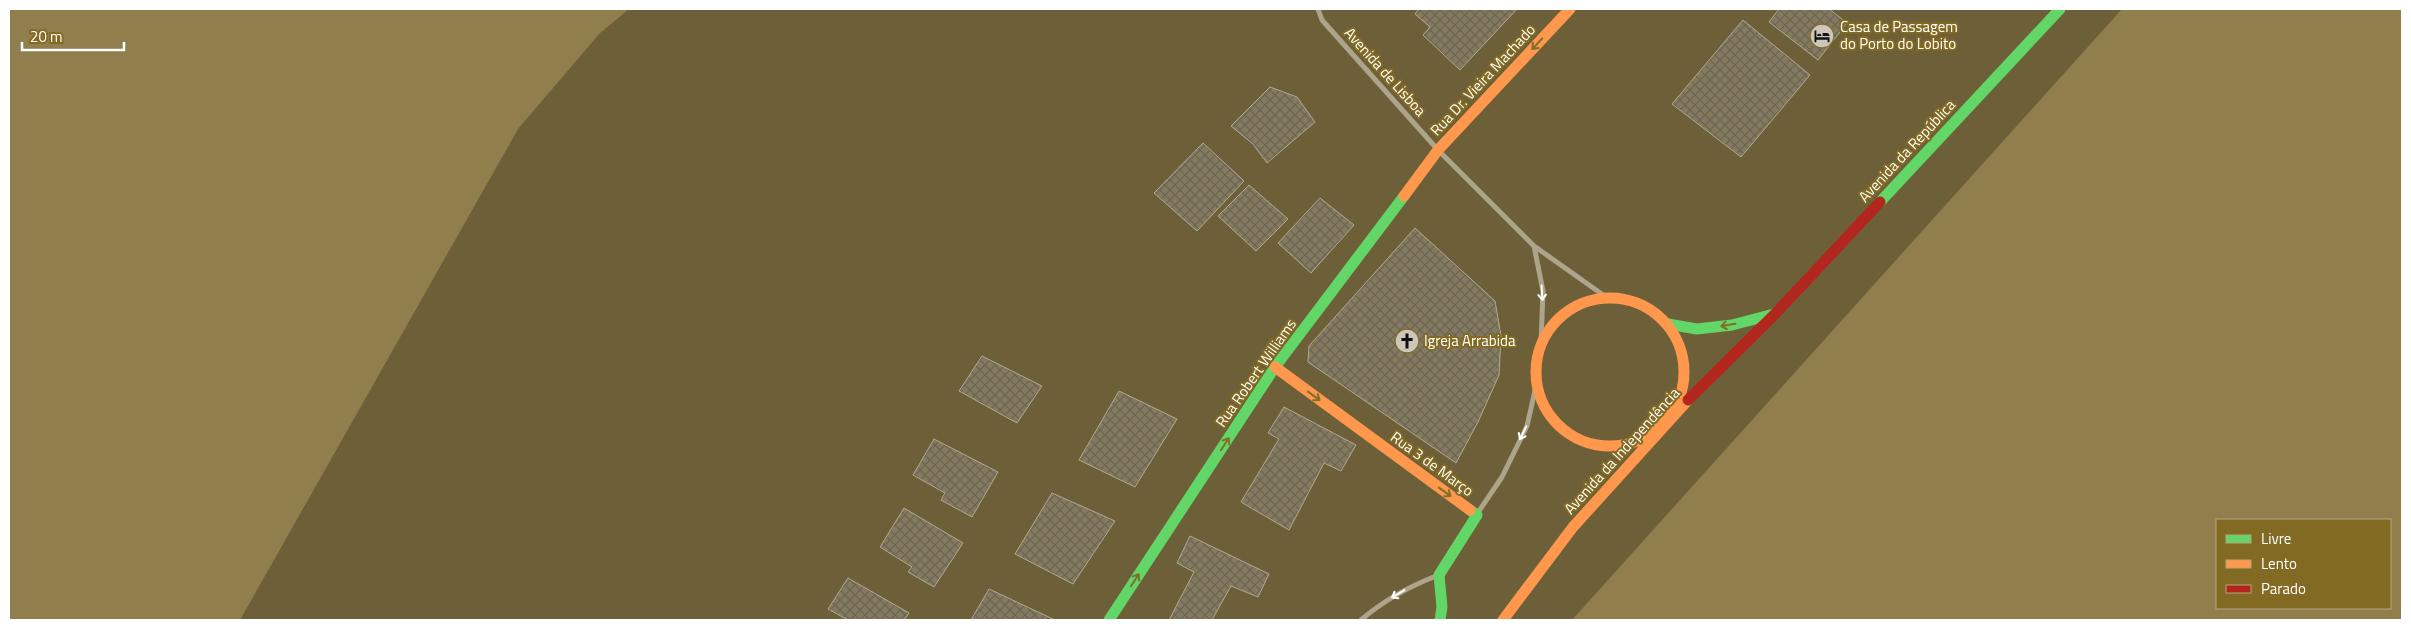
<svg xmlns="http://www.w3.org/2000/svg" width="2411" height="629" viewBox="0 0 2411 629" font-family="'Titillium Web',sans-serif">
  <style>
    .water { fill: #907e4c; fill-rule: evenodd }
    .building { fill: url(#building-cross-hatch); stroke: #b1a993 }
    .lines { fill: none; stroke-linecap: round; stroke-linejoin: round }
    .street { stroke: #ada48b; stroke-width: 5 }
    .fast { stroke: #63d668; stroke-width: 11 }
    .slow { stroke: #ff974d; stroke-width: 11 }
    .jam { stroke: #b3261e; stroke-width: 11 }
    .oneway { stroke: #816f26 }
    .oneway2 { stroke: #fff }
    .labels { text-anchor: middle; stroke-width: 4; stroke-linejoin: round; paint-order: stroke }
    .poi-label { font-size: 15px; fill: #fff; stroke: #836a23; text-anchor: start }
    .street-label { font-size: 15px; fill: #fff; stroke: #836a23 }
  </style>
  <defs>
    <pattern id="building-cross-hatch" width="8" height="8" patternUnits="userSpaceOnUse" patternTransform="scale(1.25)"><rect width="8" height="8" fill="#847a5d"/><path d="M0 0l8 8M0 8l8-8" fill="none" stroke="#6b6555"/></pattern>
  </defs>
  <rect width="100%" height="100%" fill="#6d6039"/>
  <path class="water" d="M9 9H629L600 33 518 129 240 620H9Z
    M2122 9H2402V620H1572ZM2217 520H2390V608H2217Z"/>
  <path class="building" d="M1419 9H1517L1460 70 1423 35 1430 27 1415 14Z
    M1779 9H1829L1847 23 1818 60 1769 22Z
    M1743 20 1810 75 1741 157 1672 104Z
    M1270 87 1297 97 1315 122 1267 163 1253 144 1231 126Z
    M1203 143 1244 181 1197 231 1154 193Z
    M1249 185 1288 219 1256 251 1218 216Z
    M1320 198 1354 225 1311 273 1278 243Z
    M1415 228 1495 301 1501 336 1499 375 1478 422 1456 463 1308 362 1309 346Z
    M982 356 1042 386 1017 423 959 391Z
    M1119 391 1177 419 1135 487 1079 460Z
    M1284 407 1356 445 1341 471 1324 463 1289 530 1241 502 1279 439 1268 433Z
    M934 439 998 472 972 517 941 500 945 493 913 475Z
    M1052 493 1115 521 1073 584 1015 554Z
    M904 508 963 543 934 587 908 572 912 567 880 547Z
    M1190 536 1269 574 1258 597 1231 586 1212 620H1169L1194 572 1177 563Z
    M848 578 909 613 904 620H848L828 609Z
    M989 589 1055 620H971Z"/>
  <g class="lines">
    <path class="street" d="M1318 9 1322 20 1438 150 1534 246 1606 297
      M1534 246 1543 291 1541 343
      M1477 514 1502 477 1527 426 1536 386
      M1361 620C1384 600 1408 587 1436 576"/>
    <path class="fast" d="M1880 202 2060 9
      M1668 324 1697 329 1732 325 1774 314
      M1109 620 1275 367 1404 196
      M1440 620 1442 607 1439 575 1477 515 1470 510"/>
    <path class="slow" d="M1404 196 1438 150 1570 9
      M1536 372a74 74 0 1 1 148 0a74 74 0 1 1-148 0Z
      M1275 367 1470 510
      M1503 620 1573 527 1688 400"/>
    <path class="jam" d="M1688 400 1776 313 1880 202"/>
  </g>
  <defs><path id="oneway-shaft" d="M-6 0H5M1.5-3L5.5 0L1.5 3" fill="none" stroke-width="1.6" stroke-linecap="round" stroke-linejoin="round" transform="scale(1.25)"/></defs>
  <g class="oneway">
    <use href="#oneway-shaft" transform="translate(1537 44) rotate(133)"/>
    <use href="#oneway-shaft" transform="translate(1728 325) rotate(171)"/>
    <use href="#oneway-shaft" transform="translate(1314 396) rotate(36)"/>
    <use href="#oneway-shaft" transform="translate(1225 444) rotate(-57)"/>
    <use href="#oneway-shaft" transform="translate(1445 492) rotate(36)"/>
    <use href="#oneway-shaft" transform="translate(1135 580) rotate(-57)"/>
  </g>
  <g class="oneway2">
    <use href="#oneway-shaft" transform="translate(1542 293) rotate(87)"/>
    <use href="#oneway-shaft" transform="translate(1523 433) rotate(116)"/>
    <use href="#oneway-shaft" transform="translate(1398 594) rotate(149)"/>
  </g>
  <defs>
    <g id="hotel-disc" transform="scale(1.25)"><circle r="9.5" fill="#ccc7ba" stroke="#836a23"/><path d="M-6-4.5h1.5V1H6V5H4.5V3h-9V5H-6ZM-4 0a1.8 1.8 0 1 1 3.6 0ZM.5 0V-2.5h3Q6-2.5 6 0Z" fill="#111"/></g>
    <g id="church-disc" transform="scale(1.25)"><circle r="9.5" fill="#ccc7ba" stroke="#836a23"/><path d="M-1.2-6h2.4v3.5h3.3v2.4h-3.3V6h-2.4V-.1h-3.3v-2.4h3.3Z" fill="#111"/></g>
  </defs>
  <g fill-rule="evenodd">
    <use href="#hotel-disc" x="1822" y="36"/>
    <use href="#church-disc" x="1407" y="341"/>
  </g>
  <g class="labels">
    <g class="poi-label">
      <text x="1840" y="32">Casa de Passagem<tspan x="1840" dy="17">do Porto do Lobito</tspan></text>
      <text x="1424" y="346">Igreja Arrabida</text>
    </g>
    <g class="street-label">
      <text transform="translate(1385 72) rotate(48)" y="5">Avenida de Lisboa</text>
      <text transform="translate(1483 80) rotate(-47)" y="5">Rua Dr. Vieira Machado</text>
      <text transform="translate(1907 151) rotate(-47)" y="5">Avenida da República</text>
      <text transform="translate(1256 373) rotate(-55)" y="5">Rua Robert Williams</text>
      <text transform="translate(1622 451) rotate(-48)" y="5">Avenida da Independência</text>
      <text transform="translate(1432 464) rotate(36)" y="5">Rua 3 de Março</text>
    </g>
  </g>
  <rect width="2411" height="629" fill="none" stroke="#ffffff" stroke-width="20"/>
  <rect x="2216" y="519" width="175" height="90" fill="#836a23" stroke="#b5a67b"/>
  <rect x="2226" y="535" width="25" height="8" fill="#63d668" stroke="#b5a67b"/>
  <text x="2261" y="544" font-size="15" fill="#ffffff">Livre</text>
  <rect x="2226" y="560" width="25" height="8" fill="#ff974d" stroke="#b5a67b"/>
  <text x="2261" y="569" font-size="15" fill="#ffffff">Lento</text>
  <rect x="2226" y="585" width="25" height="8" fill="#b3261e" stroke="#b5a67b"/>
  <text x="2261" y="594" font-size="15" fill="#ffffff">Parado</text>
  <path d="M22 42v8h102v-8" fill="none" stroke="#ffffff" stroke-width="2.5"/>
  <text x="30" y="42" font-size="15" fill="#ffffff" stroke="#836a23" stroke-width="4" paint-order="stroke">20 m</text>
</svg>
